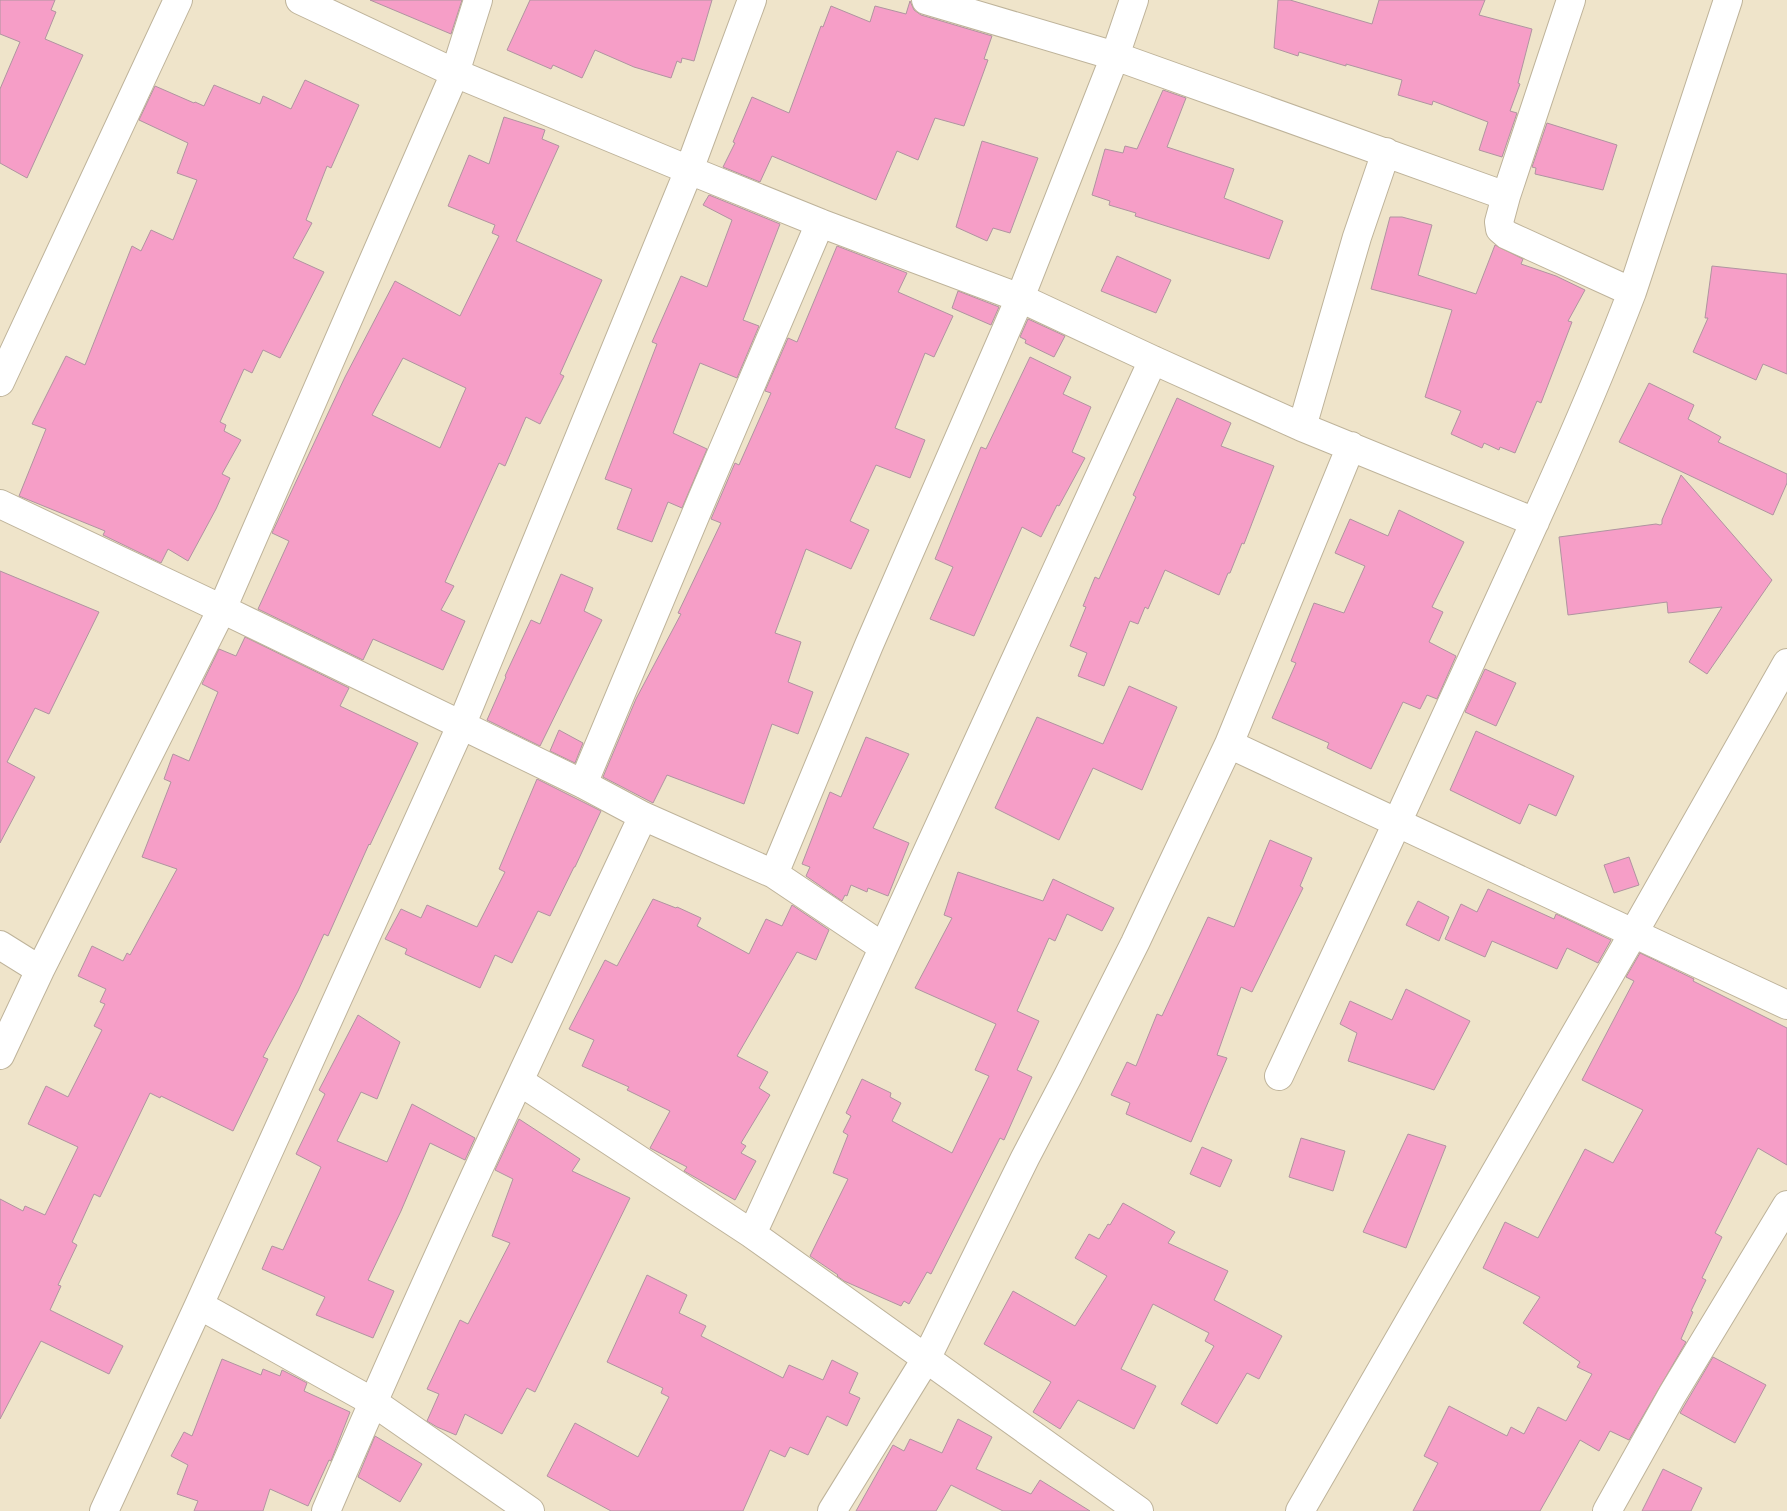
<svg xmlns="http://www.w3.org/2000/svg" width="1787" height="1511" viewBox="0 0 1787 1511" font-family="Ubuntu,sans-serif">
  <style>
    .building { fill: #f69ec7; stroke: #b094a0; fill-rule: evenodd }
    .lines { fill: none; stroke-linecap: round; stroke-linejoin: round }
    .minor-casing { stroke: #beb39a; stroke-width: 30 }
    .minor { stroke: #fff; stroke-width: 28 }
  </style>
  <rect width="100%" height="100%" fill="#efe4ca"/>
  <path class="building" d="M0 0H55L51 10 56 12 45 39 83 55 27 178 0 163V89L20 42 0 34Z
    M370 0H462L451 34Z
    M530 0H712L694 61 682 58 681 63 677 61 671 78 634 67 595 50 582 78 553 65 551 69 507 50Z
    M1278 0H1290L1372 24 1379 0H1485L1479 15 1532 29 1518 83 1520 84 1510 111 1517 113 1502 157 1479 150 1488 122 1433 101 1432 105 1398 95 1402 80 1346 64V66L1299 52 1298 56 1274 48Z
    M910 1 914 10 921 15 992 36 984 59 988 60 964 126 935 118 918 160 897 151 876 200 772 156 760 182 723 167 735 143 733 142 752 97 789 113 821 26 823 27 831 6 870 22 875 6 906 14Z
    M305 80 359 105 331 168 327 166 306 220 312 223 293 258 324 272 280 358 263 350 252 373 244 369 220 422 226 425 224 431 241 440 222 474 230 478 216 509 188 561 168 549 161 563 103 535 105 531 19 496 46 429 32 424 66 356 85 365 132 246 141 251 151 230 173 240 197 180 177 173 188 143 139 120 155 86 194 103 195 102 204 106 214 85 260 104 263 96 291 109Z
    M1163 90 1186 98 1167 147 1234 169 1224 198 1283 221 1269 259 1135 216 1136 213 1109 205 1110 201 1092 195 1105 149 1123 153 1125 146 1137 149Z
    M504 117 545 130 542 139 559 146 516 241 602 280 560 374 564 376 540 424 526 417 505 466 499 463 445 582 454 586 441 610 465 621 443 670 373 639 363 660 258 609 289 541 272 533 345 377 395 281 460 316 499 236 492 233 495 225 448 206 469 155 489 164ZM403 358 466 388 440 448 372 415Z
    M1547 123 1617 145 1603 190 1535 174 1536 168 1532 167Z
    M982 141 1038 158 1010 233 993 228 987 241 956 227Z
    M709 195 780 224 743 320 759 326 737 378 700 363 673 433 707 449 682 508 668 502 652 542 617 529 632 489 605 479 657 344 652 342 681 276 707 287 732 220 703 205Z
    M1390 217H1402L1432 225 1418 275 1476 294 1495 245 1523 259 1521 264 1556 276 1585 290 1568 321 1572 322 1541 403 1537 401 1515 453 1500 447 1499 450 1484 443 1482 448 1451 434 1461 411 1425 397 1452 310 1371 289Z
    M837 246 907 273 898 292 953 316 934 357 925 353 895 428 925 440 910 478 876 465 850 521 869 530 851 569 806 549 775 633 801 642 788 682 813 692 798 734 772 724 744 804 667 775 653 803 603 777 636 699 681 614 678 613 721 523 711 519 735 463 739 465 771 393 765 391 788 338 797 342Z
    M1117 256 1171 280 1156 313 1101 291Z
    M1712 266 1787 274V374L1763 364 1756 380 1693 352 1708 318H1705Z
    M958 291 999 307 991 325 952 308Z
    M1028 319 1065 336 1054 357 1025 343 1026 340 1020 337Z
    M1030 357 1071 377 1063 394 1091 407 1072 452 1085 458 1059 506 1057 505 1041 537 1022 527 974 636 930 619 953 567 935 559 981 447 986 449Z
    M1649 383 1694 405 1688 419 1721 437 1718 442 1787 474V483L1773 515 1619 442Z
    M1177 398 1231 423 1221 446 1274 466 1244 544 1242 543 1230 573H1228L1219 595 1165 570 1148 609 1145 607 1138 624 1130 621 1104 686 1078 676 1087 653 1070 646 1086 607 1083 606 1095 577 1099 579 1136 497 1133 495Z
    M1681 475 1772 580 1707 674 1689 662 1722 607 1668 613 1667 602 1568 615 1559 537 1656 524 1660 525 1662 524V520Z
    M1399 510 1464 542 1432 607 1443 612 1429 642 1456 656 1437 699 1427 695 1420 709 1403 702 1371 769 1327 748 1329 743 1272 718 1296 663 1291 661 1314 603 1344 613 1365 566 1335 553 1350 519 1388 536Z
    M0 571 99 612 49 714 35 708 7 762 35 777 0 843Z
    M561 574 593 588 584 611 602 620 540 746 487 720 506 677 505 676 531 620 540 624Z
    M245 637 349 688 340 706 418 743 370 845 369 844 328 936 324 934 298 991 263 1057 268 1059 233 1131 161 1096 160 1098 150 1093 100 1197 94 1194 72 1242 77 1245 58 1285 61 1286 50 1310 123 1346 109 1374 41 1341 0 1419V1199L23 1211 25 1206 45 1215 78 1147 28 1124 46 1086 68 1097 102 1030 94 1026 105 1004 100 1002 106 989 78 976 92 946 123 961 127 953 130 955 177 869 142 857 171 782 164 779 173 754 189 761 218 692 202 684 219 649 236 656Z
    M1485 669 1516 683 1496 726 1465 712Z
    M1129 686 1177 707 1142 790 1093 768 1059 840 995 808 1037 717 1103 744Z
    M559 730 583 743 575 763 550 751Z
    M1476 731 1574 776 1556 816 1529 804 1520 824 1450 790Z
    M866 737 909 754 873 828 909 843 888 896 868 888 867 892 851 885 847 896 845 895 842 901 806 876 810 867 802 864 830 792 841 797Z
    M537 779 601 811 575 867H574L550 916 538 911 512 963 495 955 480 988 405 954 407 949 385 939 401 909 421 918 427 905 477 927 505 872 499 869Z
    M1270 840 1312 858 1300 886 1303 888 1252 992 1241 987 1217 1055 1227 1058 1191 1142 1126 1114 1130 1103 1111 1095 1127 1062 1136 1066 1157 1014 1162 1016 1208 917 1234 927Z
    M1629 857 1639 885 1614 893 1604 865Z
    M958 872 1043 901 1053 879 1114 908 1102 931 1067 914 1055 941 1049 938 1017 1011 1039 1021 1017 1070 1032 1077 1004 1140 1000 1138 931 1274 927 1272 909 1304 904 1301 901 1306 844 1281 837 1276 838 1275 810 1256 848 1179 833 1173 848 1135 843 1132 851 1116 846 1113 862 1079 891 1093 890 1097 901 1103 892 1121 952 1153 989 1076 975 1070 996 1024 915 988 952 918 944 915Z
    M1488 889 1554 919 1556 914 1611 940 1598 963 1567 948 1557 969 1492 941 1485 957 1445 939 1461 904 1477 912Z
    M653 899 676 908 677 907 701 918 697 926 749 954 766 919 782 926 792 905 829 930 816 960 797 952 737 1056 768 1072 759 1088 770 1095 741 1143 746 1146 741 1153 756 1161 735 1200 684 1171 687 1167 650 1148 670 1111 627 1090 629 1087 582 1066 594 1040 569 1029 605 960 617 966Z
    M1418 901 1449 917 1439 941 1406 925Z
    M1640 953 1694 979 1693 981 1787 1028V1165L1758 1148 1715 1233 1722 1237 1702 1278 1706 1280 1691 1311 1693 1312 1681 1339 1686 1342 1629 1440 1610 1431 1599 1451 1580 1440 1540 1511H1413L1438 1463 1424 1456 1449 1406 1507 1436 1511 1427 1524 1434 1538 1407 1566 1421 1592 1374 1577 1367 1580 1362 1523 1323 1540 1297 1483 1268 1505 1222 1538 1238 1585 1149 1613 1163 1643 1110 1582 1080 1634 981 1626 977Z
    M1406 989 1470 1021 1434 1090 1348 1061 1357 1033 1340 1024 1350 1001 1392 1020Z
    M358 1015 400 1042 377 1099 361 1092 337 1141 387 1162 412 1104 475 1138 465 1160 430 1143 401 1211 368 1280 394 1291 373 1338 316 1315 325 1297 262 1269 272 1246 283 1250 321 1167 296 1154 325 1094 319 1090Z
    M519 1119 580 1159 572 1171 630 1198 535 1392 527 1388 502 1434 465 1414 456 1435 437 1427 427 1421 439 1394 427 1389 460 1320 468 1324 510 1243 492 1236 513 1179 495 1170Z
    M1408 1134 1446 1146 1406 1248 1363 1232Z
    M1301 1138 1345 1151 1333 1191 1289 1177Z
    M1202 1147 1232 1160 1220 1187 1190 1174Z
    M1123 1203 1175 1232 1168 1243 1228 1271 1214 1300 1282 1336 1259 1379 1247 1373 1217 1424 1181 1404 1214 1346 1205 1341 1209 1333 1153 1304 1121 1369 1156 1386 1134 1429 1078 1400 1060 1429 1033 1412 1051 1382 984 1344 1013 1291 1075 1326 1107 1276 1075 1258 1089 1234 1099 1239 1108 1224 1110 1225Z
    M647 1275 687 1295 679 1313 706 1326 701 1336 783 1378 789 1365 823 1380 832 1360 858 1373 849 1393 860 1398 847 1426 827 1416 808 1455 790 1447 785 1457 770 1450 743 1511H611L547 1476 575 1423 638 1457 669 1397 661 1393 663 1388 607 1362Z
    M1713 1357 1766 1385 1735 1443 1680 1413Z
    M222 1359 261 1375 263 1369 280 1376 282 1370 286 1372 307 1383 304 1391 350 1412 331 1461 329 1460 308 1506 270 1489 263 1511H194L198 1501 177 1494 188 1465 171 1456 184 1432 192 1436Z
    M958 1419 992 1437 976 1469 1031 1494 1040 1480 1090 1511H1003L951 1485 936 1511H856L893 1445 904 1451 910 1439 942 1453Z
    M375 1436 422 1464 400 1502 358 1477Z
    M1663 1469 1702 1488 1691 1511H1642Z"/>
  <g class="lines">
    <g class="minor-casing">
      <path id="minor" d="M300 0 455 73 689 170 820 223 1020 298 1153 360 1302 427 1535 522
        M926 0 1115 56 1506 196
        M1571 0 1506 196 1499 222 1500 229 1507 235 1632 292
        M0 382 178 0
        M1302 427 1357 237 1386 152
        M0 504 222 609 583 784 643 816 774 874 883 947
        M1229 744 1787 1005
        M583 784 703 497 820 223
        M774 874 869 645 1020 298 1115 56 1134 0
        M0 945 40 970
        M0 1055 40 970 222 609 455 73 478 0
        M1279 1076C1348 929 1417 781 1484 633 1536 520 1588 407 1632 292L1728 0
        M519 1081 752 1234 1139 1511
        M752 1234 1153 360
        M199 1305 373 1402 530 1511
        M104 1511 199 1305 461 726 689 170 752 0
        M326 1511C426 1277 535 1046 643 816
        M832 1511 926 1359 1025 1158 1068 1076 1135 943 1229 744 1351 446
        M1300 1511 1633 934 1787 663
        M1607 1511 1672 1395 1787 1205"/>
    </g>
    <use href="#minor" class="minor"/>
  </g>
</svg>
